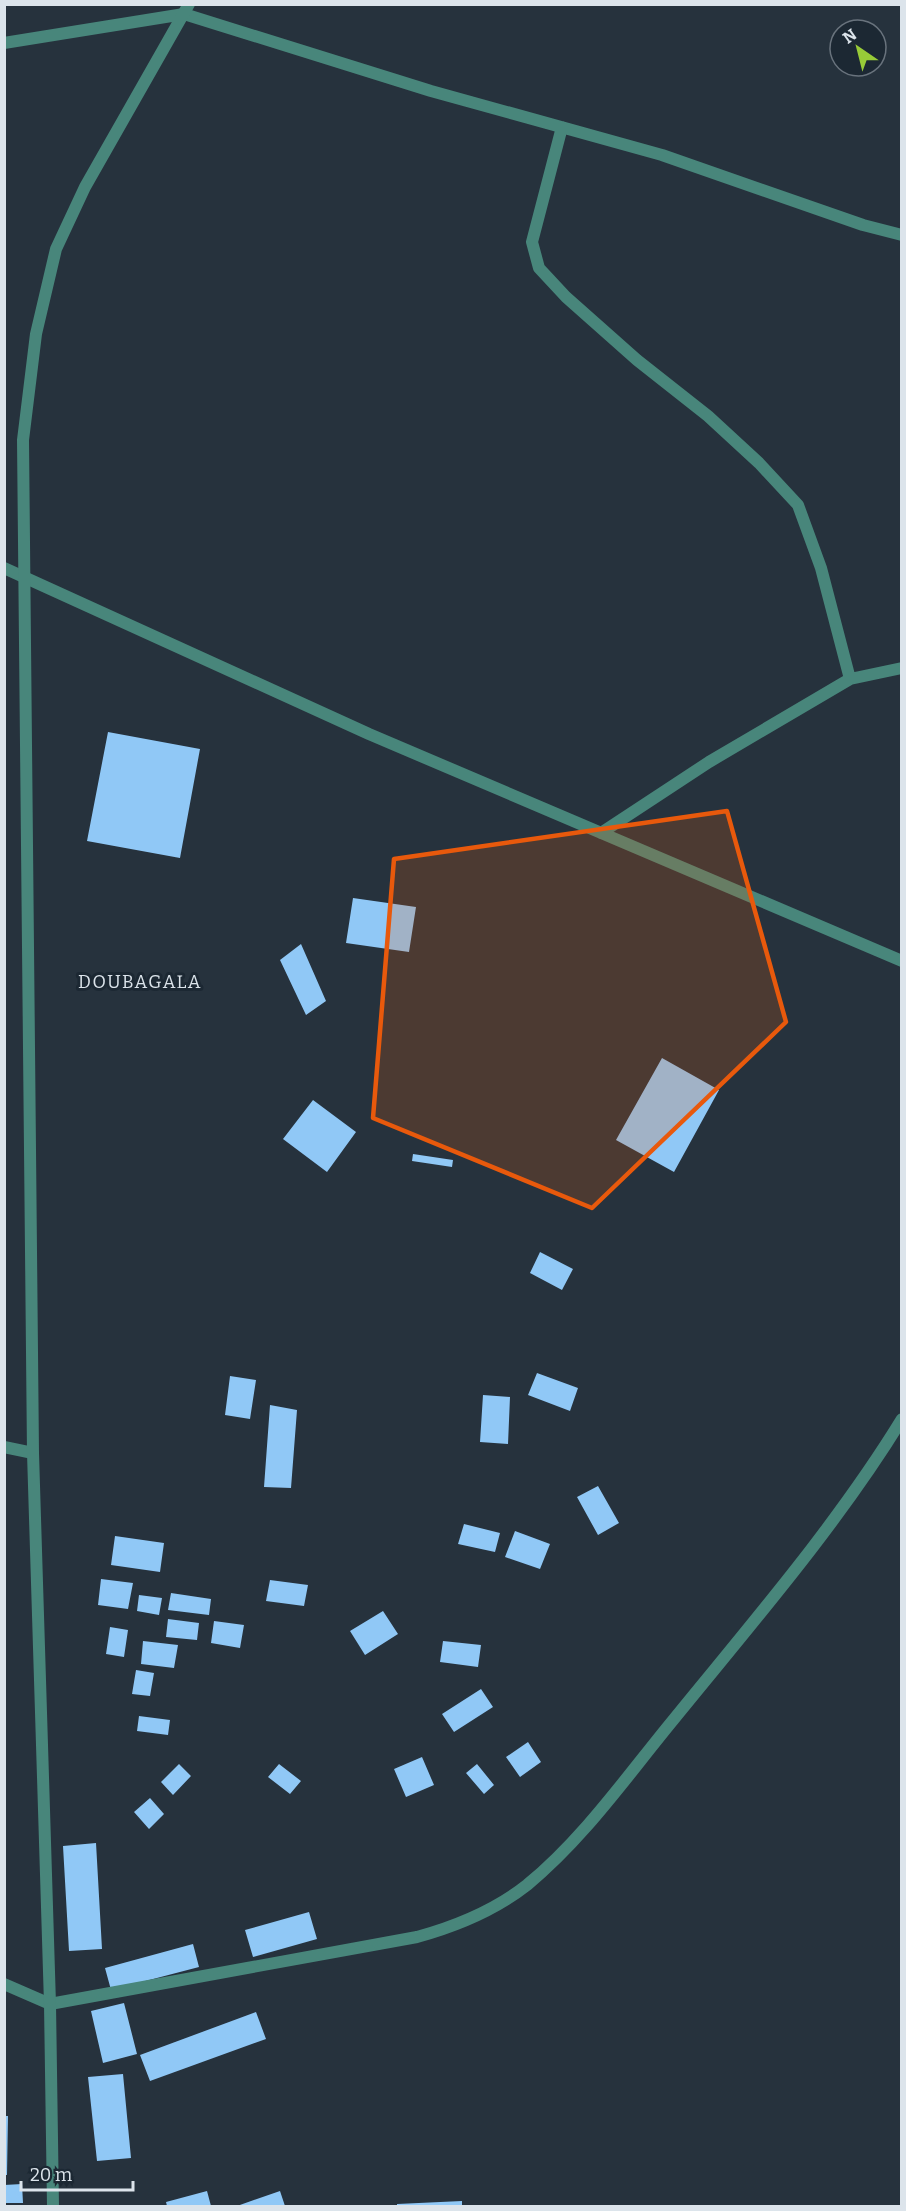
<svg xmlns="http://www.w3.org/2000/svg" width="906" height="2211" viewBox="0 0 906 2211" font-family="Bitter,serif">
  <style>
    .building { fill: #90c8f6 }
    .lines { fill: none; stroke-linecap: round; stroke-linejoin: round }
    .minor { stroke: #48867b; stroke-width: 12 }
    .tertiary { stroke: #48867b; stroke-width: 12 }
    .marked { fill: #e8590c; fill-opacity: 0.2; stroke: #e8590c; stroke-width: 4.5; stroke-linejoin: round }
    .labels { text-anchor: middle; stroke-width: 6; stroke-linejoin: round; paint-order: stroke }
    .quarter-label { font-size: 18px; letter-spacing: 1.5px; fill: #dce4eb; stroke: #1c2833 }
  </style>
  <rect width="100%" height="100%" fill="#26323d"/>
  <path class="building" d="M108 732 200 749 180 858 87 841Z
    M353 898 416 907 409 952 346 943Z
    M301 944 326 1001 306 1015 280 960Z
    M662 1058 719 1090 674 1172 616 1140Z
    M313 1100 356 1132 327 1172 283 1139Z
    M413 1154 453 1160 452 1167 412 1161Z
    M540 1252 573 1269 562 1290 530 1273Z
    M537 1373 578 1388 570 1411 528 1395Z
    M230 1376 256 1380 250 1419 225 1415Z
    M483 1395 510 1397 508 1444 480 1442Z
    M270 1405 297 1410 291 1488 264 1487Z
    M598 1486 619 1523 598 1535 577 1497Z
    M464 1524 500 1533 495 1552 458 1544Z
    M515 1531 550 1544 540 1569 505 1557Z
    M115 1536 164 1543 160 1572 111 1565Z
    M101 1579 133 1583 128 1609 98 1605Z
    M270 1580 308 1585 304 1606 266 1601Z
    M171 1593 211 1599 209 1615 168 1610Z
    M139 1595 162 1598 159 1615 137 1611Z
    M383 1611 398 1634 365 1655 350 1631Z
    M168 1619 199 1623 197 1640 166 1637Z
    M214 1621 244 1625 240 1648 211 1643Z
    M110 1627 128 1630 124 1657 106 1654Z
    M143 1641 178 1645 174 1668 141 1664Z
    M443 1641 481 1645 478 1667 440 1662Z
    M136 1670 154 1673 150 1696 132 1694Z
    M481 1689 493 1707 454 1732 442 1714Z
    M139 1716 170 1720 168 1735 137 1731Z
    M528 1742 541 1762 520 1777 506 1757Z
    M422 1757 434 1785 406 1797 394 1769Z
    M179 1764 191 1776 173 1795 161 1782Z
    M279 1764 301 1781 290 1794 268 1777Z
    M477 1764 494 1785 484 1794 466 1773Z
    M150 1798 164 1814 149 1829 134 1812Z
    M96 1843 102 1949 69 1951 63 1846Z
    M309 1912 317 1939 253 1957 245 1930Z
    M193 1944 199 1967 111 1990 105 1968Z
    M124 2003 137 2054 103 2063 91 2011Z
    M256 2012 266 2039 150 2081 140 2055Z
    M123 2074 131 2158 97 2161 88 2077Z
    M4 2116H8L7 2175H4Z
    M22 2184 23 2203H4V2185Z
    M207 2191 211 2206H167L166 2202Z
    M280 2191 285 2206H237Z
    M462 2201V2206H397V2204Z"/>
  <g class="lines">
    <path class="minor" d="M4 43 184 14 431 91 662 155 863 225 902 235
      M562 127 532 242 539 268 566 297 637 360 708 416 759 463 798 505 821 568 850 679
      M4 568 369 734 902 961
      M601 833 709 762 850 679 902 668
      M4 1447 33 1453
      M4 1984 50 2004 417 1937C457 1926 494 1911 527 1885 584 1838 627 1776 674 1719 752 1623 837 1525 902 1419"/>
    <path class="tertiary" d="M53 2206 50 2004 33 1453 23 440 36 334 56 249 85 187 189 4"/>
  </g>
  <path class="marked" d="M727 811 786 1022 592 1208 373 1118 394 859Z"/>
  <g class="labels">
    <g class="quarter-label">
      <text x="140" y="988">DOUBAGALA</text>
    </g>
  </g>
  <rect width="906" height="2211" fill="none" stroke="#dce4eb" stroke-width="12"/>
  <g transform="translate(858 48) rotate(325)"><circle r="28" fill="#1c2833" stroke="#69737d" stroke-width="1.5"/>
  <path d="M0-4.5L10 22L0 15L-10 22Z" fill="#98cb38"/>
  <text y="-9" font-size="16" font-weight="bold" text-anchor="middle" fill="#dce4eb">N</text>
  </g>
  <path d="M21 2181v9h112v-9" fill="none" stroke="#dce4eb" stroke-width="3"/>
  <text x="30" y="2181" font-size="18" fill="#dce4eb" stroke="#1c2833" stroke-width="4.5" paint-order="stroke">20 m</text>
</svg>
